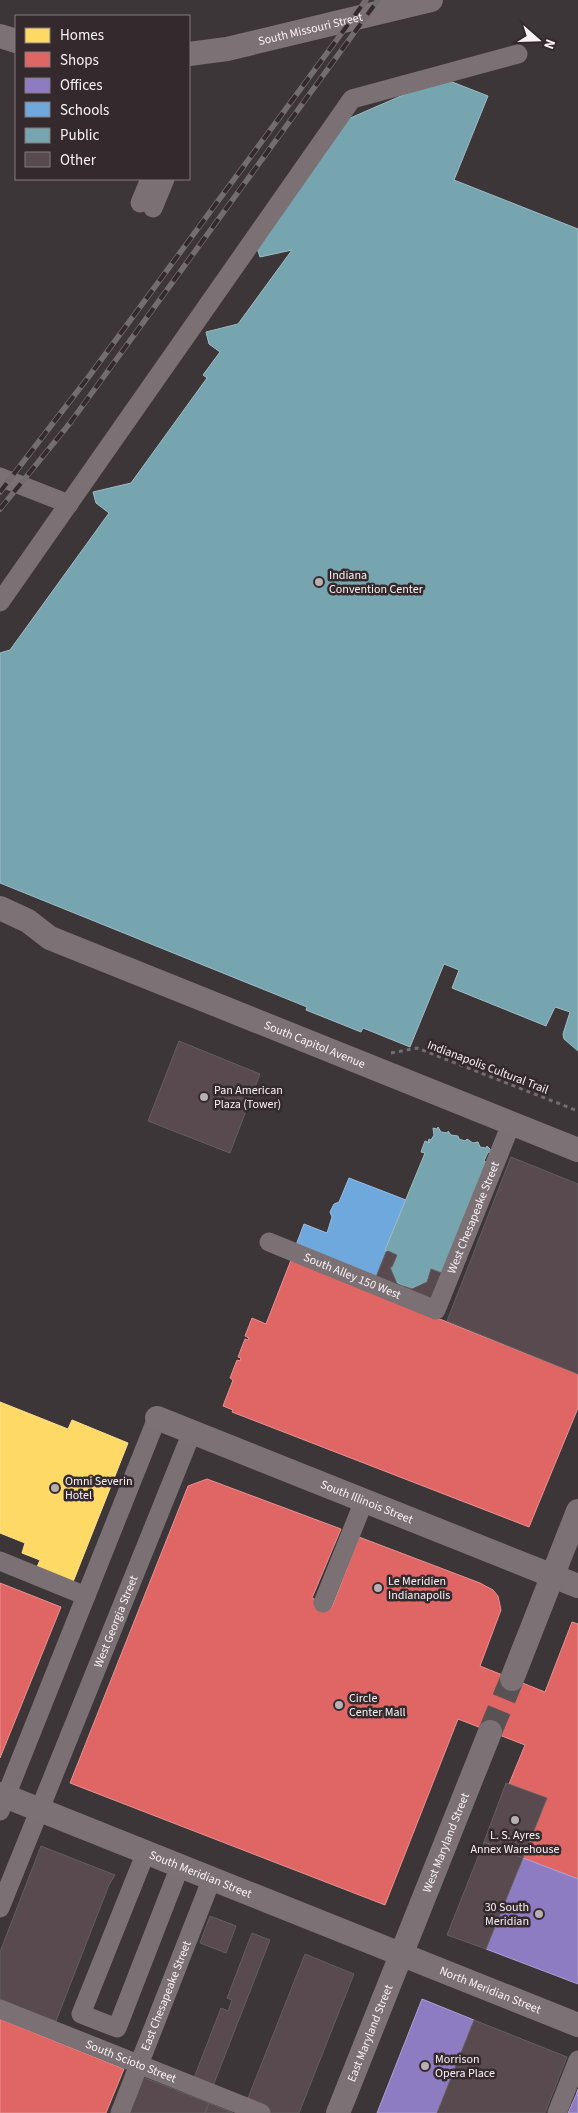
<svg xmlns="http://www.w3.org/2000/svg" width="578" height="2113" viewBox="0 0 578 2113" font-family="'Source Sans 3',sans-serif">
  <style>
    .homes { fill: #ffd966; stroke: #fde091 }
    .shops { fill: #e06666; stroke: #e89091 }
    .offices { fill: #8e7cc3; stroke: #ae9fd2 }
    .schools { fill: #6fa8dc; stroke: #98bee3 }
    .public { fill: #76a5af; stroke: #9dbcc4 }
    .building { fill: #594a50; stroke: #635e60 }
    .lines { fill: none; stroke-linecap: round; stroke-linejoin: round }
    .major-tunnel { stroke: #585254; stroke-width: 24; stroke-dasharray: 24 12; stroke-linecap: butt }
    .path { stroke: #746c6f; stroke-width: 3; stroke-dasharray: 4 4; stroke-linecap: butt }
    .minor { stroke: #7b7074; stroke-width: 19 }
    .major { stroke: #7c7174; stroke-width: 24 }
    .rail-casing { stroke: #746d6f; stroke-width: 5.5 }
    .rail { stroke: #342a2d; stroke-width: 4; stroke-dasharray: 11; stroke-linecap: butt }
    .poi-dot { fill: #b7b0b2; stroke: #342a2d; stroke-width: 2 }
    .labels { text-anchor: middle; stroke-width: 5; stroke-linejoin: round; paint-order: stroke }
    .street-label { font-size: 12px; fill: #f9f2f4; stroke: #342a2d }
    .poi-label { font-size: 12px; fill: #f9f2f4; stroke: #342a2d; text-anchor: start }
  </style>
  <rect width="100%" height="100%" fill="#3c3638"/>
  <path class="homes" d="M0 1402 68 1429 72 1420 128 1443 73 1582 37 1567 40 1560 22 1553 25 1543 0 1533Z"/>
  <path class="shops" d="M291 1260 578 1374V1408L529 1527 232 1412 233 1410 223 1406 233 1380 230 1378 237 1360 240 1361 241 1358 238 1357 245 1339 248 1340 249 1338 245 1336 252 1318 266 1324Z
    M207 1479 341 1529 312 1598 323 1603 332 1607 359 1537 480 1583 493 1590 498 1596 501 1610 480 1666 545 1692 572 1622 578 1624V1879L523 1858 547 1798 509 1784 525 1745 458 1719 385 1905 70 1783 188 1486Z
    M0 1583 61 1607 0 1758Z
    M0 2019 124 2069 106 2113H0Z"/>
  <path class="offices" d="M523 1858 578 1879V1984L486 1949Z
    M422 1999 474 2020 437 2113H377Z
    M578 2089V2113H568L576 2095Z"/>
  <path class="schools" d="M349 1178 406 1200 376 1277 296 1245 304 1224 327 1233 332 1217 330 1212 334 1204 339 1202Z"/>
  <path class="public" d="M442 78 488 96 454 180 578 229V1051L564 1039 563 1034 570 1012 555 1007 546 1026 452 988 459 970 444 964 410 1047 363 1028 361 1032 306 1010 307 1007 0 883V653L10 650 109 513 96 503 93 492 131 483 207 378 203 375 220 352 209 344 206 332 238 324 292 250 260 257 256 245 348 119Z
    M438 1127 441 1132 448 1133V1131L451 1135 458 1136 459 1139 465 1141 467 1139 473 1143 478 1142 480 1147 486 1148 487 1146 491 1150 490 1153 488 1152 484 1161 486 1162 442 1273 431 1269 427 1282 410 1289 396 1282 390 1267H392L397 1255 385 1250 425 1153 421 1152 425 1141 430 1143 428 1142 429 1139 431 1140 434 1135 433 1128 437 1129Z"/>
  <path class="building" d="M179 1041 260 1074 230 1153 148 1121Z
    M511 1157 578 1184V1374L447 1321Z
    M388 1251 397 1255 392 1267H390L397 1284 412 1289 427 1282 431 1269 442 1273 431 1300 376 1277 386 1252Z
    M506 1783 547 1798 523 1858 484 1842Z
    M484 1842 523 1858 486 1949 447 1935Z
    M41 1846 115 1875 109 1885 54 2026 0 2004V1952Z
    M210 1916 236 1926 226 1953 200 1943Z
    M252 1933 270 1940 211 2091 192 2083 221 2008 228 2011 232 2000 227 1998Z
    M305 1954 354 1974 299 2113H271L246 2103Z
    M474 2020 567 2057 545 2113H437Z
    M137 2075 209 2103 205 2113H122Z
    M209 2103 233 2113H205Z"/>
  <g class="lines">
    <path class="major-tunnel" d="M490 1732 512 1679"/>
    <path class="path" d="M391 1053 417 1048 578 1111"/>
    <g class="minor">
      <path d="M140 203 150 179"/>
      <path d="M153 208 165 179"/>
      <path d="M0 477 69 504"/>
      <path d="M0 602 352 99 518 54"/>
      <path id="s1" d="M269 1242 436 1310 511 1124"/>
      <path d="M0 1561 86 1596"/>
      <path d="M323 1603 364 1501"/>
      <path d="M0 1811 157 1418"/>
      <path d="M146 1852 81 2014 117 2028 180 1866"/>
      <path id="s2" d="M0 1908 192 1432"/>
      <path id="s3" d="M0 2009 261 2113"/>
      <path id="s4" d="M120 2113 212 1878"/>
      <path d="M557 2113 578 2060"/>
    </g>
    <g class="major">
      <path d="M0 36 16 41"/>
      <path id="s5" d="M189 54 227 49 431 0"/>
      <path id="s6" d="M0 908 28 921 50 938 578 1150"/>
      <path id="s7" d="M157 1418 578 1586"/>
      <path d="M512 1679 578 1511"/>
      <path id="s8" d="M0 1794 578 2025"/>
      <path id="s9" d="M338 2113 490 1732"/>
    </g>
    <g class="rail-casing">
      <path id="rail" d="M0 492 90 375 366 0
        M0 509 70 423 378 0"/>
    </g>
    <use href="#rail" class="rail"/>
  </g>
  <g class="poi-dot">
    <circle cx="319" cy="582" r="5"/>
    <circle cx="204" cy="1097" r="5"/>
    <circle cx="55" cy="1488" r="5"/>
    <circle cx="378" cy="1588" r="5"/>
    <circle cx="339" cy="1705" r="5"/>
    <circle cx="515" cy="1820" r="5"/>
    <circle cx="539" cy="1914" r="5"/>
    <circle cx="425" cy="2066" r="5"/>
  </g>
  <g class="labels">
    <g class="street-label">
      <text dy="4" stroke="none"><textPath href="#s5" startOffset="124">South Missouri Street</textPath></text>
      <text dy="4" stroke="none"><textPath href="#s6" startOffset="344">South Capitol Avenue</textPath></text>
      <text transform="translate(488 1067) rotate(21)" y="4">Indianapolis Cultural Trail</text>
      <text dy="4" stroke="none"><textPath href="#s1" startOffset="280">West Chesapeake Street</textPath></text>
      <text dy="4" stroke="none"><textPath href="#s1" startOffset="90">South Alley 150 West</textPath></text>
      <text dy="4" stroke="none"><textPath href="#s7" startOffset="226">South Illinois Street</textPath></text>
      <text dy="4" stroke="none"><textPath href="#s2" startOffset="309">West Georgia Street</textPath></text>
      <text dy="4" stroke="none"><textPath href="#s9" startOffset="291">West Maryland Street</textPath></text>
      <text dy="4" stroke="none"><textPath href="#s8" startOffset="216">South Meridian Street</textPath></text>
      <text dy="4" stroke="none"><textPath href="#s8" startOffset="528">North Meridian Street</textPath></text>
      <text dy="4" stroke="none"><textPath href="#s4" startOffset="126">East Chesapeake Street</textPath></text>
      <text dy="4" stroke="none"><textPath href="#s9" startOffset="86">East Maryland Street</textPath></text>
      <text dy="4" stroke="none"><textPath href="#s3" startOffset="141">South Scioto Street</textPath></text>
    </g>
    <g class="poi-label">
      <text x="329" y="579">Indiana<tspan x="329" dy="14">Convention Center</tspan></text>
      <text x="214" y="1094">Pan American<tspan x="214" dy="14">Plaza (Tower)</tspan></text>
      <text x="65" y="1485">Omni Severin<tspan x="65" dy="14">Hotel</tspan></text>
      <text x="388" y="1585">Le Meridien<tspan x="388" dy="14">Indianapolis</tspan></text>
      <text x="349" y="1702">Circle<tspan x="349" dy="14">Center Mall</tspan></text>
      <text x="515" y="1839" text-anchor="middle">L. S. Ayres<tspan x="515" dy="14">Annex Warehouse</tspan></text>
      <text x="529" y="1911" text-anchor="end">30 South<tspan x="529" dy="14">Meridian</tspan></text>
      <text x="435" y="2063">Morrison<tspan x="435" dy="14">Opera Place</tspan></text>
    </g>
  </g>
  <rect x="15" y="15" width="175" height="165" fill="#342a2d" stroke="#837a7d"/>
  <rect x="25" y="28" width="25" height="15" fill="#ffd966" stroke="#837a7d"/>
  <text x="60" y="40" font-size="15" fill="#f9f2f4">Homes</text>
  <rect x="25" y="52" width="25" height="15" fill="#e06666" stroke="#837a7d"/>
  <text x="60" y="65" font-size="15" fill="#f9f2f4">Shops</text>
  <rect x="25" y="78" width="25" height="15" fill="#8e7cc3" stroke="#837a7d"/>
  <text x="60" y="90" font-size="15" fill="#f9f2f4">Offices</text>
  <rect x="25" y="102" width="25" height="15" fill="#6fa8dc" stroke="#837a7d"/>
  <text x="60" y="115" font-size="15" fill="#f9f2f4">Schools</text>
  <rect x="25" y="128" width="25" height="15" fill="#76a5af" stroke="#837a7d"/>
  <text x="60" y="140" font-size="15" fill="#f9f2f4">Public</text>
  <rect x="25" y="152" width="25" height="15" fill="#594a50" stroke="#837a7d"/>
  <text x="60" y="165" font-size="15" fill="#f9f2f4">Other</text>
  <g transform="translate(538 40) rotate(110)" stroke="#342a2d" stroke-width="4" paint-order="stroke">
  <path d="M0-4L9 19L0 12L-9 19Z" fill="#f9f2f4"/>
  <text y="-8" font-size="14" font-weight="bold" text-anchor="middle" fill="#f9f2f4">N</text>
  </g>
</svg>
